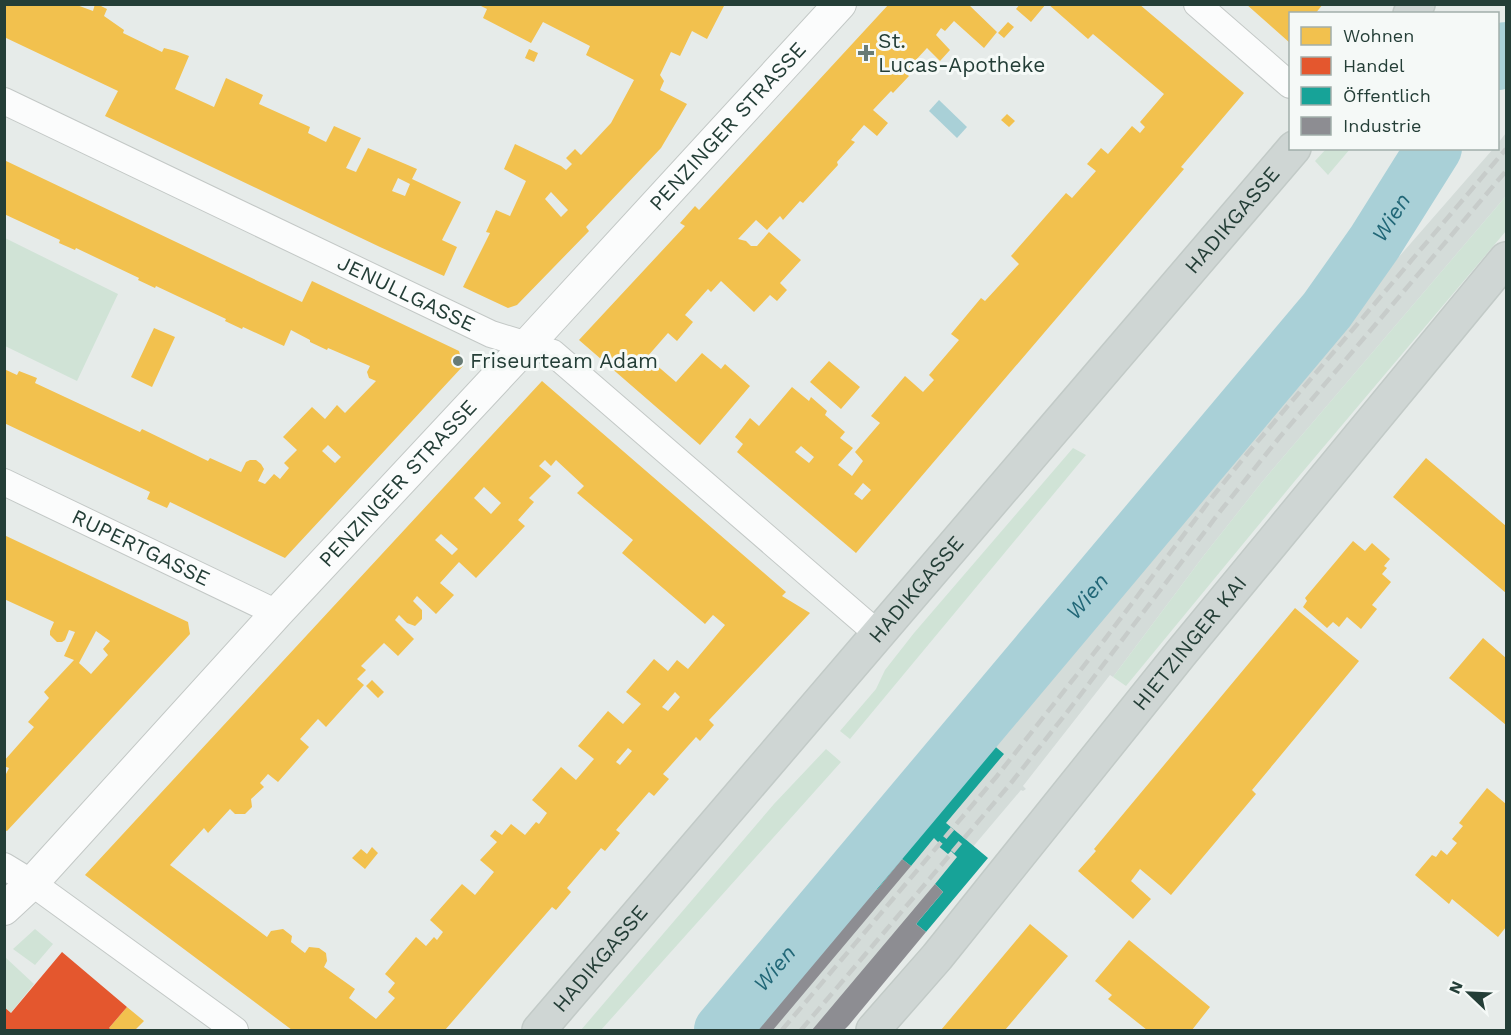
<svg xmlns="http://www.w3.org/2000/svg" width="1511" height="1035" viewBox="0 0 1511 1035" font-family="'Work Sans',sans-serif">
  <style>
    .built { fill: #d4dcd9 }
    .green { fill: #d0e3d6 }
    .water { fill: #a9d0d7 }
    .homes { fill: #f2c14e; fill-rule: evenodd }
    .shops { fill: #e4572e }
    .public { fill: #17a398 }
    .industry { fill: #8d8d92 }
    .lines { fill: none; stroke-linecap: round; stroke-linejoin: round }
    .river { stroke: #a9d0d7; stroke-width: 56 }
    .minor-casing { stroke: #c3c8c6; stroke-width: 28 }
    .tertiary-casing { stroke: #c3c8c6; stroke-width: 34 }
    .primary-casing { stroke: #c2cac7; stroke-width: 36 }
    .minor { stroke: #fbfcfc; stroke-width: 26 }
    .tertiary { stroke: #fbfcfc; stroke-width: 32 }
    .primary { stroke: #cfd6d4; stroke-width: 33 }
    .rail { stroke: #c7ccca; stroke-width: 4.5; stroke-dasharray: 12 6; stroke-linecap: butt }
    .poi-dot { fill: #687b75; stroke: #f5f9f7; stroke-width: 2 }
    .labels { text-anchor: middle; stroke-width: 6; stroke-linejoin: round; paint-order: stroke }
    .poi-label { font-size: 21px; fill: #243e37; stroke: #f5f9f7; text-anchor: start }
    .street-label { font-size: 21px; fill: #243e37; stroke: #f5f9f7 }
    .water-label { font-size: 22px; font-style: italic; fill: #216777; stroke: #f5f9f7 }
  </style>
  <rect width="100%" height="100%" fill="#e6ebe9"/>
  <path class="built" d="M1506 133V196L1262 482 1205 554 1113 677 1110 675 1023 786 1026 789 1023 791 1021 790 818 1030H743L1295 376 1493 149 1498 148V143Z"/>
  <path class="green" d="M1326 149H1350L1328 175 1315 161Z
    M1506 196V231L1294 482 1126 686 1113 677 1205 554 1262 482Z
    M5 238 118 294 77 381 5 346Z
    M1073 448 1086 455 850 739 840 731 876 689 885 670 914 633Z
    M826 749 841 762 601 1030H581L774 804Z
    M35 929 53 944 35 965 13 949Z
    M5 957 34 984 5 1020 4 958Z"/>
  <path class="water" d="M939 100 967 127 957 138 929 111Z"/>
  <path class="homes" d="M4 4H74L93 11 95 4H97L107 9 104 16 124 30 123 33 162 52 164 48 176 51 189 56 175 89 214 107 226 78 263 95 259 104 310 127 308 133 326 142 334 126 361 138 346 168 356 172 368 148 417 169 412 179 461 202 442 240 457 247 444 276 380 247 105 116 118 91 4 37ZM398 178 410 184 405 196 392 191Z
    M477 4H725L707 39 692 31 680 56 671 52 660 75 664 81 660 90 687 104 661 148 586 227 589 231 517 305 508 308 463 287 490 233 486 232 496 210 510 216 526 181 504 169 515 144 561 166 566 170 572 164 566 158 575 149 581 155 611 123 634 80 586 55 590 46 543 22 531 43 483 18 487 9ZM551 192 568 210 561 217 545 199Z
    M889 4H968L997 32 984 48 954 21 945 31 941 28 936 35 950 50 940 61 927 48 915 61 917 63 906 74 909 76 893 93 891 91 873 110 888 123 877 136 864 125 851 140 855 142 837 162 838 165 803 203 800 201 783 220 780 216 767 230 756 220 738 239 746 241 751 246H757L769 232 801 260 780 283 787 290 777 301 770 295 754 312 721 281 711 292 708 289 685 315 693 322 677 341 668 333 647 357 676 382 702 353 721 369 725 364 750 386 700 445 579 340 685 226 680 223 695 206 699 210Z
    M1020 4H1046L1031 22 1016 9Z
    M1048 4H1139L1244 93 1181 167 1184 169 856 553 737 452 743 444 735 437 750 418 759 426 792 387 809 401 811 397 827 411 825 415 845 432 840 438 853 448 838 465 852 476 863 461 855 452 880 423 871 416 905 376 923 392 934 380 929 375 959 340 951 334 981 298 985 301 1019 264 1011 256 1066 193 1072 198 1096 171 1087 164 1101 148 1108 154 1132 126 1140 133 1145 127 1140 122 1164 94 1093 34 1088 39ZM801 446 814 457 809 463 795 452ZM863 483 871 490 862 500 854 494Z
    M1246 4H1323L1315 14H1290V43Z
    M1008 22 1014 27 1004 38 998 33Z
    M529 49 538 53 534 62 525 58Z
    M1007 114 1015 121 1009 127 1001 120Z
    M4 160 302 302 312 281 459 351 463 366 285 558 170 502 167 508 147 499 150 492 4 423V369L17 375 19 371 37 378 35 383 140 432 142 429 208 461 210 458 241 472 246 462 250 460H256L261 464 264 469 258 481 265 484 274 474 280 479 289 468 284 463 297 450 283 437 312 407 325 419 337 405 345 413 376 381 369 378 367 372 370 366 328 348 327 350 310 342V340L291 330 284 346 243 327 242 329 225 321 226 319 156 286 155 288 138 280 139 278 76 248 75 250 59 243 60 240 4 214ZM328 445 341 457 335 463 322 451Z
    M154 328 175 337 152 387 131 377Z
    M829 361 860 387 841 409 810 382Z
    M542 381 786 592 782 596 810 613 726 702 709 720 714 725 700 741 696 737 663 774 669 779 654 796 649 792 616 830 620 833 605 851 601 848 567 888 571 892 556 910 552 907 445 1030H292L85 875ZM545 460 551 466 556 460 584 486 577 493 633 540 622 553 705 624 713 615 725 625 688 669 677 660 668 671 654 659 626 692 641 704 623 724 608 711 578 746 594 759 576 780 561 767 532 800 547 813 539 824 536 822 525 835 511 824 502 835 495 830 490 836 497 842 480 860 494 872 475 895 462 884 430 920 443 932 437 940 434 937 426 946 416 937 385 974 395 983 388 992 395 998 376 1019 349 998 355 989 324 967 327 961 326 953 319 948 309 947 305 953 291 942 292 936 283 929 271 931 267 937 170 865 204 828 208 833 230 809 235 814H245L252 807 251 799 264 787 260 783 268 774 278 782 309 747 300 739 318 719 326 727 364 685 357 679 366 670 361 666 384 643 398 656 414 639 395 620 399 615 407 623 415 626 422 619V610L413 601 417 596 436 614 454 595 440 583 459 562 476 578 525 526 518 520 534 502 529 498 551 476 539 466ZM484 487 501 503 491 514 474 498ZM441 534 458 549 452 555 435 540ZM675 692 680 697 668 711 662 707ZM628 748 632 751 620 765 616 762Z
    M1426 458 1506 526V593L1393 497Z
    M4 535 188 622 190 634 7 831 4 830V773L6 774 9 768 4 766V761L34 727 28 722 49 698 44 692 74 660 64 656 75 632 69 630 65 640 62 642H57L50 635V631L54 622 4 599ZM96 631 110 641 103 649 108 655 91 674 79 663Z
    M1353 541 1365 551 1372 543 1390 559 1384 566 1387 568 1382 574 1391 582 1372 605 1377 609 1361 629 1347 617 1339 627 1333 622 1327 628 1303 607 1307 601 1305 598Z
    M1295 608 1359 661 1252 790 1256 794 1171 895 1140 869 1131 881 1151 899 1133 919 1078 871 1096 851 1094 849Z
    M1483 638 1506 658V725L1449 678Z
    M372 680 384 692 378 698 366 686Z
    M1487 788 1506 804V927L1498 937 1452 899 1449 904 1415 875 1432 855 1436 857 1441 850 1447 855 1457 843 1452 839 1463 826 1459 823Z
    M372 847 378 853 365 869 352 858 361 849 367 854Z
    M1030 924 1068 956 1005 1030H941Z
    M1129 940 1210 1007 1192 1030H1147L1108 999 1112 995 1095 981Z
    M127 1007 144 1021 135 1030H112L109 1028Z"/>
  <path class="shops" d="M62 952 127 1007 109 1028 112 1030H4V1007L11 1013Z"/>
  <path class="public" d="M984 737 1004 754 946 823 988 858 926 932 916 924 943 892 935 884 957 857 951 851 948 854 937 845 939 843 934 838 911 866 902 859 877 890 868 883 945 790 942 788Z"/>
  <path class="industry" d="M902 859 911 866 773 1030H747L869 883 877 890Z
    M935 884 943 892 916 924 926 932 849 1025 844 1030H812Z"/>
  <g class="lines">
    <g class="river">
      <path d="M1498 62 1506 50"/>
      <path id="s1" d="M722 1030 1327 310 1375 242 1434 148"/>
    </g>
    <g class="minor-casing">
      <g id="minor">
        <path d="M1197 4 1290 85"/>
        <path id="s2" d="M4 101 491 334 553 353 878 634"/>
        <path id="s3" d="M4 482 277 613"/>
        <path d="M4 866 32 883 235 1030"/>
      </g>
    </g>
    <g class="tertiary-casing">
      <g id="tertiary">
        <path id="s4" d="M4 909 32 883 277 613 527 345 840 4"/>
      </g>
    </g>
    <g class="primary-casing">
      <g id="primary">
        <path d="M1410 14 1418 4"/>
        <path id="s5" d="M539 1030 1294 148"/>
        <path id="s6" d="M873 1030 937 957 1181 653 1506 259"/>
      </g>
    </g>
    <use href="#minor" class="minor"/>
    <use href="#tertiary" class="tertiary"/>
    <use href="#primary" class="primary"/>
    <path class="rail" d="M782 1030 997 776 1105 639 1213 496 1247 454 1506 149
      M801 1030 1011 783 1068 711 1222 509 1279 438 1506 171"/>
  </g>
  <g class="poi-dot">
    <path d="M863 44h6v6h6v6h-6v6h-6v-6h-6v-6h6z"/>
    <circle cx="458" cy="361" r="6"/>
  </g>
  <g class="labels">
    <g class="poi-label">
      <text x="878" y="48">St.<tspan x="878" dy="24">Lucas-Apotheke</tspan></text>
      <text x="470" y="368">Friseurteam Adam</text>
    </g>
    <g class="street-label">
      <text dy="7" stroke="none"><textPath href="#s4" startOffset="1066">PENZINGER STRASSE</textPath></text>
      <text dy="7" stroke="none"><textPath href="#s5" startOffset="1066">HADIKGASSE</textPath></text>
      <text dy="7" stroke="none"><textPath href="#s2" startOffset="446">JENULLGASSE</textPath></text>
      <text dy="7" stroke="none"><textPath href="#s4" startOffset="580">PENZINGER STRASSE</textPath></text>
      <text dy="7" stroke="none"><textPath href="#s3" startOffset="152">RUPERTGASSE</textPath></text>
      <text dy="7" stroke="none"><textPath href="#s5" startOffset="580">HADIKGASSE</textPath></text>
      <text dy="7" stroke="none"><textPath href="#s6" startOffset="500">HIETZINGER KAI</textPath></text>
      <text dy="7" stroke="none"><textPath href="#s5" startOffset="94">HADIKGASSE</textPath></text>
    </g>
    <g class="water-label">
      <text dy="8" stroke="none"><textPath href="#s1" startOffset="1053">Wien</textPath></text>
      <text dy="8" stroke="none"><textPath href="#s1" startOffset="567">Wien</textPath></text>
      <text dy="8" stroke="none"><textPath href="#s1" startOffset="81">Wien</textPath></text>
    </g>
  </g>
  <rect width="1511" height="1035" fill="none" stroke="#243e37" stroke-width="12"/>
  <rect x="1289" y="12" width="210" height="138" fill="#f5f9f7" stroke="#a1aeaa" stroke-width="1.5"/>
  <rect x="1301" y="27" width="30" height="18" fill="#f2c14e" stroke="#a1aeaa" stroke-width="1.5"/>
  <text x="1343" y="42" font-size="18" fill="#243e37">Wohnen</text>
  <rect x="1301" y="57" width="30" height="18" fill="#e4572e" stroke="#a1aeaa" stroke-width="1.5"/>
  <text x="1343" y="72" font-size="18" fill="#243e37">Handel</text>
  <rect x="1301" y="87" width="30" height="18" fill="#17a398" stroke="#a1aeaa" stroke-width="1.5"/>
  <text x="1343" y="102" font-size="18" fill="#243e37">Öffentlich</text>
  <rect x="1301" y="117" width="30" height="18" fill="#8d8d92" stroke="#a1aeaa" stroke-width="1.5"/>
  <text x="1343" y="132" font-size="18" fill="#243e37">Industrie</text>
  <g transform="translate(1469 993) rotate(293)" stroke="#f5f9f7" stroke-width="4.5" paint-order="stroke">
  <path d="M0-4.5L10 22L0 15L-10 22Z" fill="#243e37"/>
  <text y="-9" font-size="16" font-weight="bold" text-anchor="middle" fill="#243e37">N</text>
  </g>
</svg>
